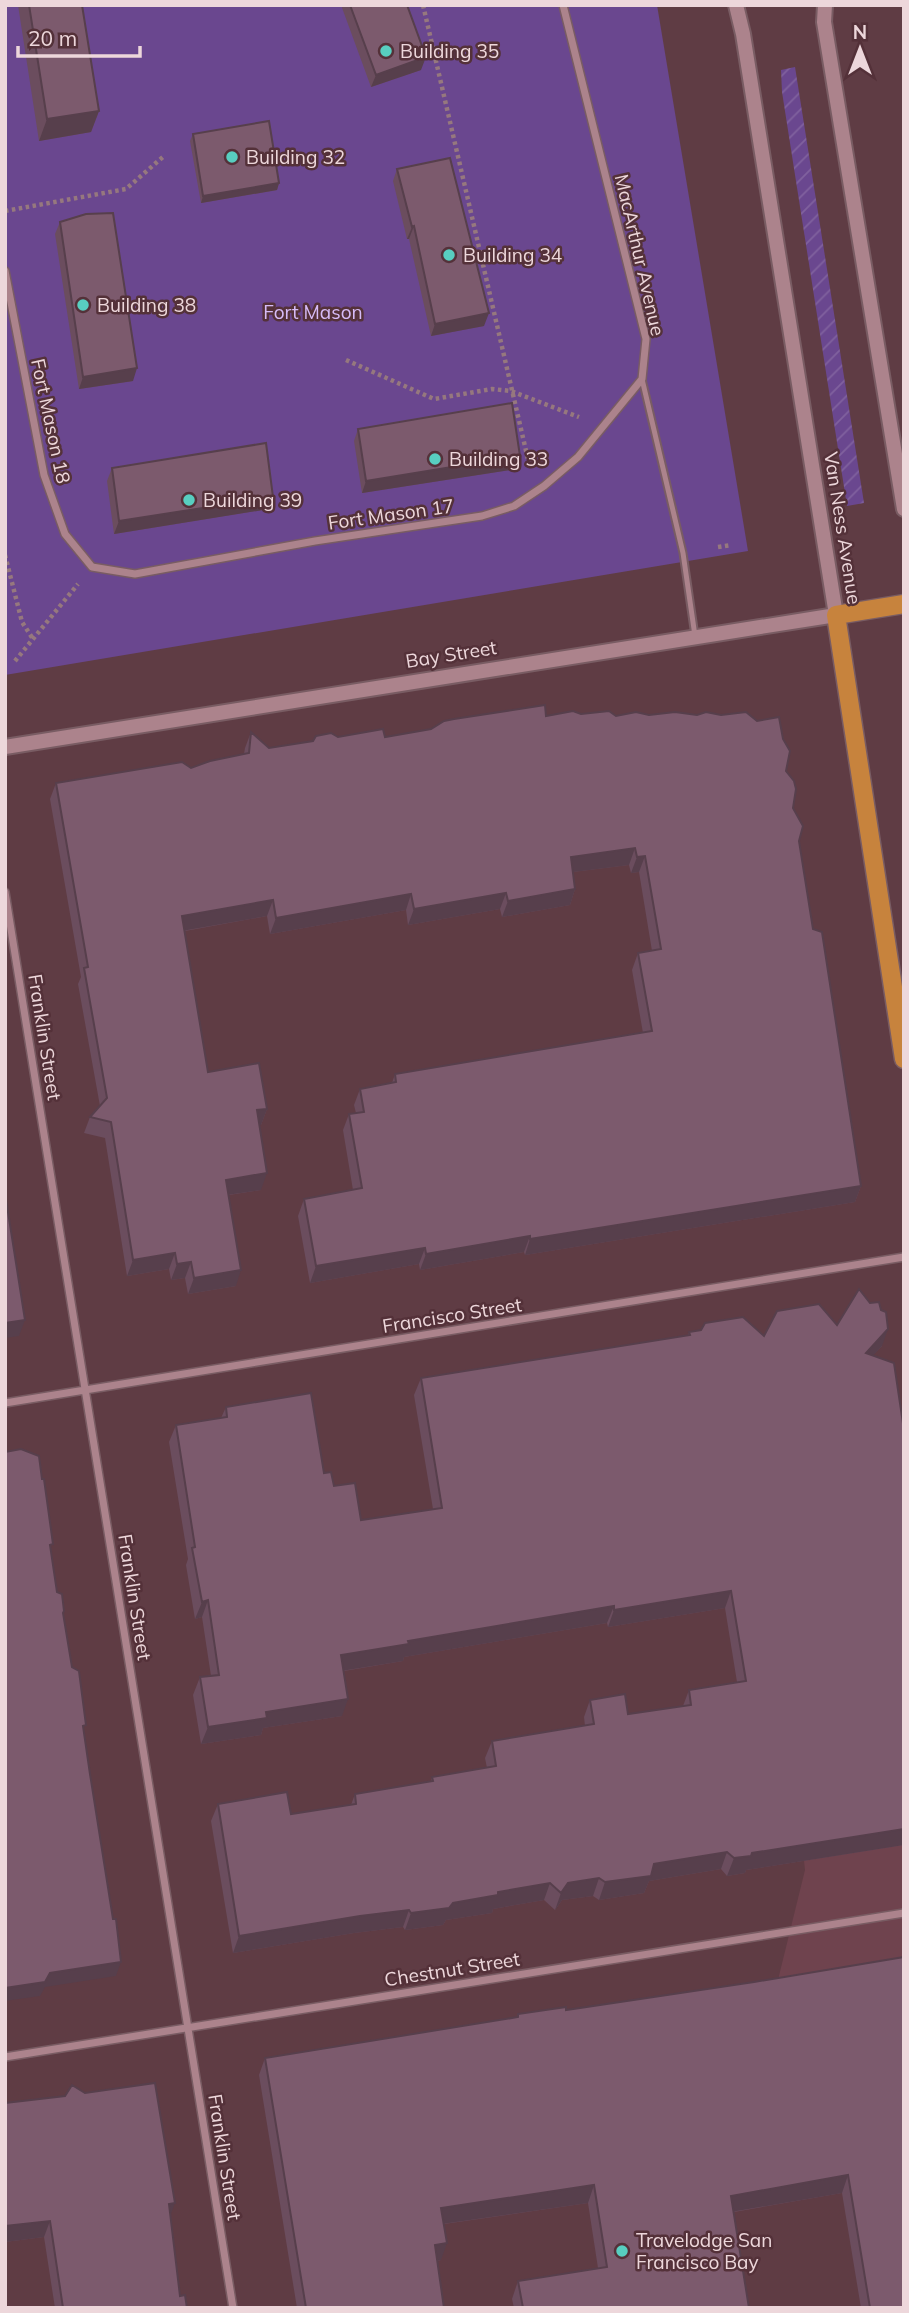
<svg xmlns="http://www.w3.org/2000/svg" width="909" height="2313" viewBox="0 0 909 2313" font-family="Mulish,sans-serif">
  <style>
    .built { fill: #6f434e }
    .park { fill: #6a478f }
    .garden { fill: url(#garden-furrows) }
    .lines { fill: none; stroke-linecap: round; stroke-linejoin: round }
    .lane-casing { stroke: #795c63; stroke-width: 9 }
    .street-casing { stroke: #795c63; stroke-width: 10 }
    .secondary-casing { stroke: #795c63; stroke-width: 18 }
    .primary-casing { stroke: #795c63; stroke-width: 21 }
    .path { stroke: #96787e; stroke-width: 4.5; stroke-dasharray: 3.5 3.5; stroke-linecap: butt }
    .lane { stroke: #ac838c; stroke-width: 5 }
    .street { stroke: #ac838c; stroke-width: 7 }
    .secondary { stroke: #ac838c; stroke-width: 14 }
    .primary { stroke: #c7833d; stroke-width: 18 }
    .wall { fill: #6b4d5e }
    .shaded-wall { fill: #573f4c }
    .building { fill: #7c5a6d; stroke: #573f4c; stroke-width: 2 }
    .poi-dot { fill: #58cec0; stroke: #543139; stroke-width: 2.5 }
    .labels { text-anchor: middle; stroke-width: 5; stroke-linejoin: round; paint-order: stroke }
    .poi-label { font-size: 19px; fill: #edd7db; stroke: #543139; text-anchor: start }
    .street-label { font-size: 19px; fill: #edd7db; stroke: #543139 }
    .park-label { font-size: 19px; fill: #d6bbf8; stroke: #543139 }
  </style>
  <defs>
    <pattern id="garden-furrows" width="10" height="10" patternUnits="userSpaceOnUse" patternTransform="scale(1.75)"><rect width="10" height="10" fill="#6a478f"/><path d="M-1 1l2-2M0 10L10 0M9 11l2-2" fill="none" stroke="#80619e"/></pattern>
  </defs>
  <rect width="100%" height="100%" fill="#5f3c44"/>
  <path class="built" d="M904 1737V2032L776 1988 805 1870 793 1755Z"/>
  <path class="park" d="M5 5H657L748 551 5 675Z"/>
  <path class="garden" d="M795 67 864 503 847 506 782 92 781 70Z"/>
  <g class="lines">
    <g class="lane-casing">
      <path id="lane" d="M642 379 683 553 695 636"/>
    </g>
    <g class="street-casing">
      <path id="street" d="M5 271 44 475 65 534 92 567 135 574 315 541 482 516 514 506 544 486 578 457 642 379 646 339 563 5
        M5 892 233 2308
        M5 1403 904 1257
        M5 2057 904 1913"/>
    </g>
    <g class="secondary-casing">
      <path id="secondary" d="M825 5 824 22 904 509
        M5 747 836 615 743 34 736 5"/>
    </g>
    <g class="primary-casing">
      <path id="primary" d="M904 604 836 615 904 1059"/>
    </g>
    <path class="path" d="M423 5 530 468
      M5 211 126 189 164 156
      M346 360 434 399 492 389 511 391 579 417
      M718 547 731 545
      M5 555 22 622 33 639
      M15 661 78 584"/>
    <use href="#lane" class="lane"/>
    <use href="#street" class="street"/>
    <use href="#secondary" class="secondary"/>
    <use href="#primary" class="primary"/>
  </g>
  <path class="wall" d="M18 5H82L99 111 91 132 39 141Z
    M341 5H407L421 70 371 87Z
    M193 134 279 183 277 190 201 203 190 141Z
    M397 169 484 326 431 336 409 239H407L393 181Z
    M60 222 133 381 79 389 55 234Z
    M358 429 520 456 516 469 362 493 354 441Z
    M112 468 269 509 114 534 107 481Z
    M581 714 616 716 786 771 793 808 813 929 861 1186 855 1202 525 1255 524 1252 420 1270 419 1264 310 1283 298 1216 304 1199 353 1190 343 1130 349 1114 356 1113 354 1105 360 1089 392 1083 395 1074 643 1033 632 970 638 953 652 951 639 872 631 873 629 865 573 872 575 889 570 905 502 917 500 909 408 925 406 910 270 934 267 916 185 931 208 1072 267 1109 261 1125H260L261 1190 229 1195 236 1286 188 1294 185 1278 171 1280 169 1269 127 1276 105 1138 84 1133 90 1117 100 1106 78 984 81 977 50 799 56 783 191 768 244 754 245 748 251 732 269 748 338 737H385L546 716Z
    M837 1325 882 1346 873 1355 904 1430V1845L746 1870 745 1873 727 1876 721 1869 649 1881 644 1893 599 1900 593 1896 562 1900 555 1910 544 1900 493 1909 492 1913 446 1920 443 1925 405 1930 403 1927 354 1933 233 1953 211 1821 218 1804 291 1814 351 1805 355 1794 431 1781 432 1777 487 1768 485 1758 492 1741 585 1726 584 1717 590 1700 628 1714 683 1706 689 1690 737 1682 725 1608 608 1627 607 1623 404 1657 403 1661 344 1671 342 1716 263 1728 261 1735 201 1744 193 1695 200 1677 211 1676 202 1617 195 1619 186 1565 188 1559 169 1442 176 1425 221 1418 226 1407 324 1473 361 1520 433 1509 414 1395 421 1378 688 1336 689 1332 764 1336Z
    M904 1957V2308H861L842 2193 734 2212 749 2308H514L512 2299 518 2281 598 2268 588 2203 444 2224 441 2260 437 2261 444 2308H297L259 2075 265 2058 517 2018 518 2014 566 2010 754 1982Z
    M5 2103 170 2217 180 2296 187 2308H55L44 2237 5 2242Z"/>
  <path class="shaded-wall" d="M426 57 421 70 371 87 376 75Z
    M99 111 91 132 39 141 47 119Z
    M279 183 277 190 201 203 203 196Z
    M414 226 409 239H407L412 227Z
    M489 313 484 326 431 336 435 324Z
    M137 368 133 381 79 389 83 377Z
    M520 456 516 469 362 493 366 481Z
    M273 497 269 509 114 534 119 521Z
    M635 848 629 865 565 873 571 857Z
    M645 856 639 872 631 873 637 857Z
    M575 889 570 905 502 917 508 901Z
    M506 893 500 909 408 925 414 909Z
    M411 894 406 910 270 934 276 918Z
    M273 900 267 916 176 932 182 916Z
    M267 1109 261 1125 251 1126 257 1110Z
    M267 1173 261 1190 220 1196 226 1180Z
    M861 1186 855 1202 525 1255 530 1239Z
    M530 1236 524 1252 420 1270 426 1254Z
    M425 1248 419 1264 310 1283 316 1266Z
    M175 1253 169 1269 127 1276 133 1260Z
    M191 1262 185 1278 171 1280 177 1264Z
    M241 1270 236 1286 188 1294 194 1278Z
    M25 1320 19 1336 5 1338V1323Z
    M888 1329 882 1346 860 1370 866 1353Z
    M731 1591 725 1608 608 1627 614 1610Z
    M208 1600 202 1617 195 1619 202 1602Z
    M614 1606 607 1623 404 1657 403 1661 335 1672 341 1655 408 1641Z
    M348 1699 342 1716 263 1728 261 1735 201 1744 208 1727 266 1712Z
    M904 1829V1845L746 1870 745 1873 727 1876 734 1858 752 1853Z
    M727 1852 721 1869 649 1881 644 1893 599 1900 605 1882 654 1864Z
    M599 1878 593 1896 562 1900 555 1910 561 1893 568 1883Z
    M550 1883 544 1900 493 1909 492 1913 446 1920 443 1925 405 1930 411 1913 498 1892Z
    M409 1910 403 1927 354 1933 233 1953 239 1936 360 1916Z
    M121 1962 116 1976 45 1987 40 1996 5 2001V1988L50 1973Z
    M848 2175 842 2193 725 2213 731 2196Z
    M594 2185 588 2203 435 2225 441 2208Z
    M175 2203 169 2219V2204Z
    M50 2221 44 2237 5 2242V2226Z
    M447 2243 441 2260 428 2263 435 2245Z"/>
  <path class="building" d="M29 5H82L99 111 47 119Z
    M350 5H407L426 57 376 75Z
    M269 121 279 183 203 196 193 134Z
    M450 158 489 313 435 324 414 226 412 227 397 169Z
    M113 213 137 368 83 377 60 222 86 214Z
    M512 403 520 456 366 481 358 429Z
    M266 443 273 497 119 521 112 468Z
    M545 705 546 716 573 711 581 714 609 711 616 716 636 712 649 715 675 712 697 715 706 712 721 715 746 712 757 721 779 717 783 739 790 751 786 771 794 781 796 789 793 808 803 826 799 841 813 929 822 932 861 1186 530 1239V1236L426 1254 425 1248 316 1266 304 1199 362 1188 349 1114 364 1112 360 1089 396 1082 395 1074 652 1031 638 953 661 949 645 856 637 857 635 848 571 857 575 889 508 901 506 893 414 909 411 894 276 918 273 900 182 916 208 1072 259 1063 267 1109 257 1110 267 1173 226 1180 241 1270 194 1278 191 1262 177 1264 175 1253 133 1260 111 1122 90 1117 107 1098 84 968 88 967 56 783 182 762 191 768 210 761 249 753 251 732 269 748 313 741 316 736 331 733 338 737 383 729 385 737 431 729 444 721 454 719Z
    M5 1193 25 1320 5 1323Z
    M859 1289 870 1303 879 1302 881 1310 886 1312 888 1329 866 1353 894 1363 904 1430V1829L752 1853 751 1856 734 1858 727 1852 654 1864 651 1876 605 1882 599 1878 568 1883 561 1893 550 1883 498 1892V1895L453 1903 449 1908 411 1913 409 1910 360 1916 239 1936 218 1804 287 1792 291 1814 356 1804 355 1794 433 1781 432 1777 496 1766 492 1741 594 1724 590 1700 625 1694 628 1714 691 1705 689 1690 746 1681 731 1591 614 1610V1606L408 1641 409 1644 341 1655 348 1699 266 1712 267 1718 208 1727 200 1677 219 1675 208 1600 202 1602 192 1548 195 1547 176 1425 227 1417 226 1407 311 1393 324 1473 331 1472 334 1486 355 1483 361 1520 442 1508 421 1378 690 1335 689 1332 701 1330 705 1323 743 1317 764 1336 777 1311 819 1304 837 1325Z
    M21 1449 39 1456 42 1479H44L53 1544 50 1545 57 1592 62 1594 64 1611 63 1613 72 1667 79 1671 86 1725 83 1726 90 1774 113 1919H116L121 1962 50 1973 45 1982 5 1988V1452Z
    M904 1957V2308H870L848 2175 731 2196 749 2308H523L518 2281 607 2267 594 2185 441 2208 447 2243 435 2245 444 2308H306L265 2058 518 2017V2014L566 2007V2010L754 1982Z
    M155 2083 175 2203 169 2204 180 2296 185 2295 187 2308H63L50 2221 5 2226V2103L65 2096 72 2085 85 2093Z"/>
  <g class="poi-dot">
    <circle cx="386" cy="51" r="7"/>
    <circle cx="232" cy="157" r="7"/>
    <circle cx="449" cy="255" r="7"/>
    <circle cx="83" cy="305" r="7"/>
    <circle cx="435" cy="459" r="7"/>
    <circle cx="189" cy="500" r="7"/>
    <circle cx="622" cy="2251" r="7"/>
  </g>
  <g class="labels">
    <g class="poi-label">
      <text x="400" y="58">Building 35</text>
      <text x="246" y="164">Building 32</text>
      <text x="463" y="262">Building 34</text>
      <text x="97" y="312">Building 38</text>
      <text x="449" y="466">Building 33</text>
      <text x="203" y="507">Building 39</text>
      <text x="636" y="2247">Travelodge San<tspan x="636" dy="22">Francisco Bay</tspan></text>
    </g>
    <g class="street-label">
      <text transform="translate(640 255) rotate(77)" y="7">MacArthur Avenue</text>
      <text transform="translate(51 421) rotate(78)" y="7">Fort Mason 18</text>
      <text transform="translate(391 514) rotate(-8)" y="7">Fort Mason 17</text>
      <text transform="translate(843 528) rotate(81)" y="7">Van Ness Avenue</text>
      <text transform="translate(451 654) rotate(-9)" y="7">Bay Street</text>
      <text transform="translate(45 1037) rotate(81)" y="7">Franklin Street</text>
      <text transform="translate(452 1315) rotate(-9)" y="7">Francisco Street</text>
      <text transform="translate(135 1597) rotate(81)" y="7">Franklin Street</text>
      <text transform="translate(452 1969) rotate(-9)" y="7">Chestnut Street</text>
      <text transform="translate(225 2157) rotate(81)" y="7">Franklin Street</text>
    </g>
    <g class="park-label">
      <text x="313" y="319">Fort Mason</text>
    </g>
  </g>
  <rect width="909" height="2313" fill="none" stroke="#edd7db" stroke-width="14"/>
  <g transform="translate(860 49)" stroke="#543139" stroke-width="5" paint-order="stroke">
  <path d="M0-5L12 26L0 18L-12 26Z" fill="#edd7db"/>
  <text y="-10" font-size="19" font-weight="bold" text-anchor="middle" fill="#edd7db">N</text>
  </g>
  <path d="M18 46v10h122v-10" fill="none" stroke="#edd7db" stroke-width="3.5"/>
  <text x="28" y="46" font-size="21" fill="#edd7db" stroke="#543139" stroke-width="5" paint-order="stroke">20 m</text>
</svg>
